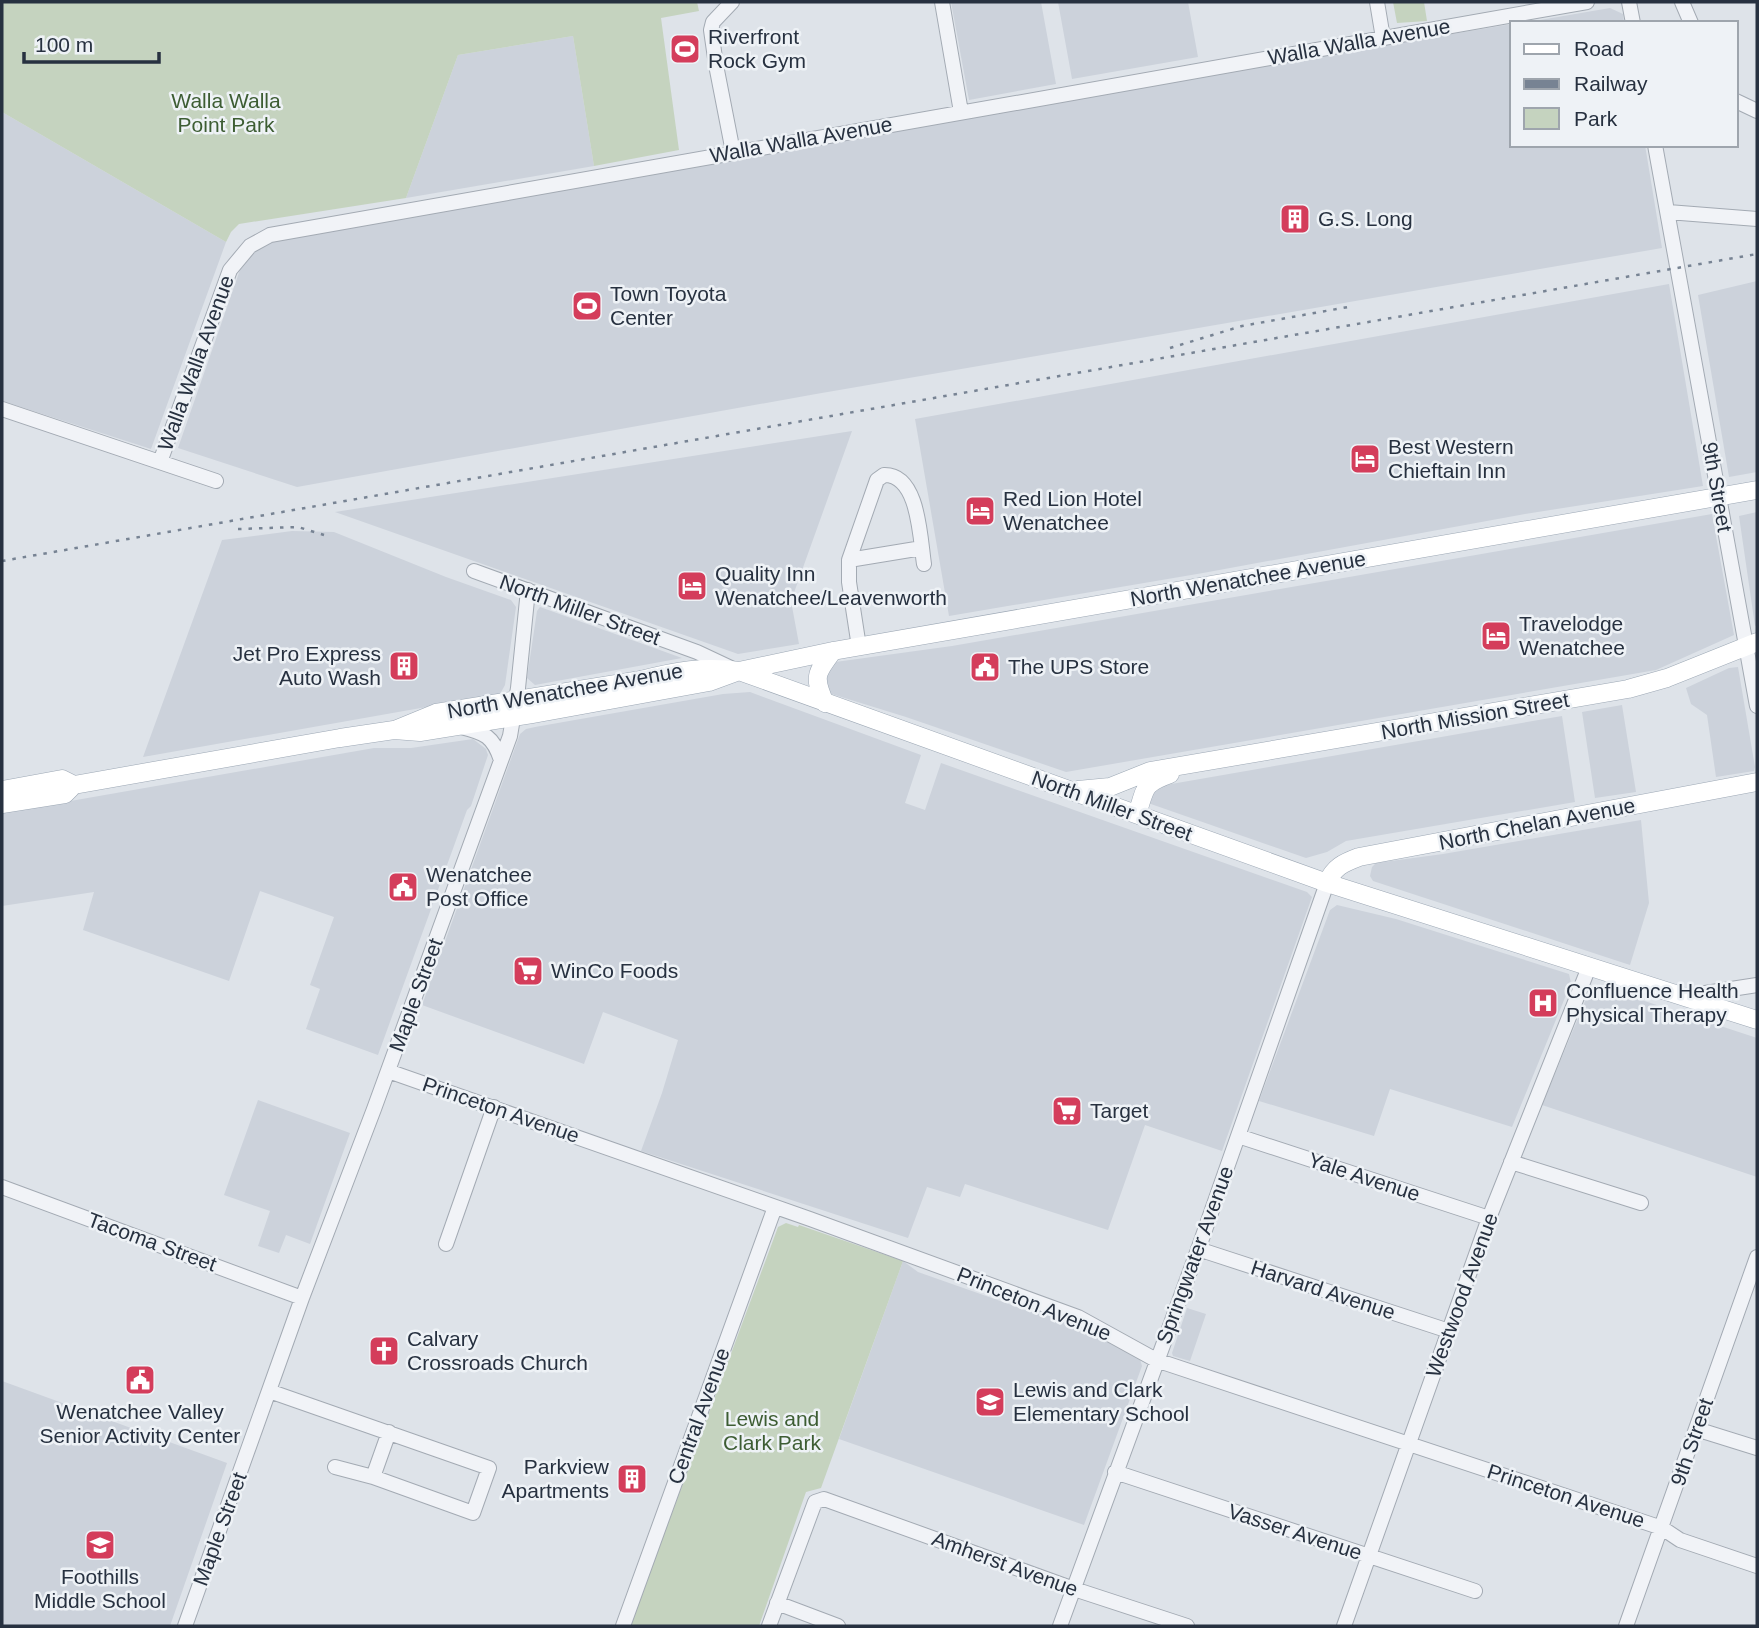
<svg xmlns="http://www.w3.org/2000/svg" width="1759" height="1628" viewBox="0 0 1759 1628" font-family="Helvetica,sans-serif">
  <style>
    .built { fill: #ccd2db }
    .green { fill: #c5d3bf }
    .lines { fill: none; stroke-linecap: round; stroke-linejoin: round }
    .minor-casing { stroke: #a3aab3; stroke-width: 16 }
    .major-casing { stroke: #9da8b5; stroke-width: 19 }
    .minor { stroke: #f1f3f7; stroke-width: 14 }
    .major { stroke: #fff; stroke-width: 18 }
    .rail { stroke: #778393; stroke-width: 2.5; stroke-dasharray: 3.5 7; stroke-linecap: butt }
    .labels { text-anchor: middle; stroke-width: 5; stroke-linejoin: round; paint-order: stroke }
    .poi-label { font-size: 21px; fill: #273140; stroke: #eef2f6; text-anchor: start }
    .street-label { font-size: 21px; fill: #273140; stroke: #eef2f6 }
    .park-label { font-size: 21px; fill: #3d5d33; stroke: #eef2f6 }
  </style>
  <rect width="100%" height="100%" fill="#dee3e9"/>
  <path class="built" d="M951 2H1041L1056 84 969 100Z
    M1058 2H1188L1198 57 1072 79Z
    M1610 8 1623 14 1624 23H1522Z
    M1512 24V145H1645L1662 248 816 394 297 487 178 448 242 264 259 241 1060 99Z
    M573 36 594 166 406 198 458 55Z
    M2 112 226 242 151 449 2 401Z
    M1757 281V472L1729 477 1698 295Z
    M1669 284 1703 486 1525 514 1203 573 949 616 915 419Z
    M852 431 791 601 799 644 738 654 335 512Z
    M1757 512V625L1755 626 1739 516Z
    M1712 514 1734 635 1656 670 1066 772 906 717 822 691 828 663 952 646Z
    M292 531 334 532 446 577 511 600 516 607 505 685 500 694 143 757 222 540Z
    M540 607 682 658 535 685 527 678 537 611Z
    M1738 667 1755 767 1754 771 1716 777 1707 715 1691 704 1686 688 1729 668Z
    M750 692 921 755 905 803 925 810 941 763 1307 892 1312 897 1222 1151 1145 1125 1108 1230 965 1184 960 1197 927 1187 908 1238 641 1151 662 1093 678 1040 603 1012 584 1064 422 1005 520 734 526 729 535 727 723 694Z
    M1622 705 1636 792 1595 798 1582 712Z
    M1562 716 1575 802 1346 841 1327 852 1306 858 1148 803 1154 787Z
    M473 739 486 749 488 755 471 806 467 810 378 1055 306 1029 320 989 310 985 334 917 260 891 229 981 83 930 94 892 2 906V813L374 748H411Z
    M1641 820 1649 903 1630 965 1373 881 1370 876 1372 867 1376 863 1443 854Z
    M1337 905 1396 919 1569 974 1571 983 1512 1127 1390 1089 1374 1136 1259 1101 1330 910Z
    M1596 985 1757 1038V1177L1542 1105 1591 987Z
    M258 1100 350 1133 310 1244 286 1235 279 1253 258 1246 270 1211 224 1195Z
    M903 1261 918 1272 1037 1314 1057 1315 1096 1334 1140 1359 1142 1366 1084 1525 839 1439Z
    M1187 1308 1206 1314 1190 1361 1173 1356 1172 1353Z
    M2 1381 227 1463 170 1626H2Z"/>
  <path class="green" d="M2 2H697L699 11 661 18 679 150 594 166 573 36 458 55 406 198 239 224 231 232 226 242 2 112Z
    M1393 2H1424L1427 21 1397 23Z
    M786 1223 798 1227 799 1225 903 1261 821 1488 806 1492 759 1626H630L778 1227Z"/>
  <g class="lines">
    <g class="minor-casing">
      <path id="minor" d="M732 2 713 22 711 30 716 65 733 152
        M942 2 961 112
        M1377 2 1383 38
        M1629 2 1633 23
        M1682 2 1691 23
        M1736 101 1757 111
        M1655 145 1757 706
        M1668 212 1757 219
        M2 409 216 481
        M160 462 230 270 250 246 270 235 1587 2
        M849 560 922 548
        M474 571 697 652 731 668
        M859 647 849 582V560L877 480 884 475C919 474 920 538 924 564
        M461 727C485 733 493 736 501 760
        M1686 996 1757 985
        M388 1071 810 1219 1078 1317 1156 1360 1662 1528 1680 1540 1757 1566
        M1238 1136 1489 1218
        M1511 1162 1641 1203
        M2 1187 302 1298
        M446 1244 494 1107
        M1198 1249 1449 1331
        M269 1391 489 1468 473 1513 373 1477 335 1467
        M1696 1429 1757 1448
        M1115 1472 1475 1591
        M373 1477 389 1432
        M777 1603 838 1626
        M185 1626 302 1298 374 1109 510 736 518 688 528 590
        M623 1626 775 1207
        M769 1626 815 1502 824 1499 1074 1589 1187 1626
        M1060 1626 1199 1247 1327 883
        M1344 1626 1489 1218 1589 967
        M1626 1626 1757 1257"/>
    </g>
    <g class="major-casing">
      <path id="major" d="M825 703C813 677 816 673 833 651
        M397 729 436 713 641 680C676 671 703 666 739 671L1327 883 1757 1020
        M2 790 62 779 74 785
        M1078 790 1110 787 1150 771 1628 689 1667 678 1757 642
        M2 804 65 794 74 785 340 738 394 730 420 732 532 714 709 682 739 671 833 651 1757 490
        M1137 814C1146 788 1142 784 1170 774
        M1327 883C1334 867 1343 863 1359 857L1757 782"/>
    </g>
    <use href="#minor" class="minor"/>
    <use href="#major" class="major"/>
    <path class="rail" d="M1170 348 1242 326 1348 307
      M238 529 298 527 324 535
      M2 561 1757 254"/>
  </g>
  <defs>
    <g id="stadium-square" transform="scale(1.575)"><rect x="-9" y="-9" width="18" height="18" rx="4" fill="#d43d5b" stroke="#eef2f6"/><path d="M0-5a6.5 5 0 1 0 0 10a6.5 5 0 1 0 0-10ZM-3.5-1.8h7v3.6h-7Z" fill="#fff"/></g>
    <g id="building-square" transform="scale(1.575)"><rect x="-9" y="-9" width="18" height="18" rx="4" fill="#d43d5b" stroke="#eef2f6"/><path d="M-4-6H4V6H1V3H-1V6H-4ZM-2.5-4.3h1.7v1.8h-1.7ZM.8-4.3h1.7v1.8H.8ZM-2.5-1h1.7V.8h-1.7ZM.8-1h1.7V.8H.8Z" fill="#fff"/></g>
    <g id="hotel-square" transform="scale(1.575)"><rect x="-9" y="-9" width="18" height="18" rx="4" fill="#d43d5b" stroke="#eef2f6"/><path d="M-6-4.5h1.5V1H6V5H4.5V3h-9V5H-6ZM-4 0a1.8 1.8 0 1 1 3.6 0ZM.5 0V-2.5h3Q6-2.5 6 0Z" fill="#fff"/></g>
    <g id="civic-square" transform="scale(1.575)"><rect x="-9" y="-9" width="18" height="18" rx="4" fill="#d43d5b" stroke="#eef2f6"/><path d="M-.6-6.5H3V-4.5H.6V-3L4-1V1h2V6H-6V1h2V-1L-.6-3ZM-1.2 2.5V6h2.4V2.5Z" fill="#fff"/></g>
    <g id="supermarket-square" transform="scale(1.575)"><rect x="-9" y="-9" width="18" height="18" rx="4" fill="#d43d5b" stroke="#eef2f6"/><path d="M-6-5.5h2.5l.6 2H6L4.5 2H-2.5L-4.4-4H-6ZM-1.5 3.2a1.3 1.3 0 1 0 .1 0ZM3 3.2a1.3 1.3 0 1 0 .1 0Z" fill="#fff"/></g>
    <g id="hospital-square" transform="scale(1.575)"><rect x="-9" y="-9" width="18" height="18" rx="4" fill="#d43d5b" stroke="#eef2f6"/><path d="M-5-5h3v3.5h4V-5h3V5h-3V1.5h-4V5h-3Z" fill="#fff"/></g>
    <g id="church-square" transform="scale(1.575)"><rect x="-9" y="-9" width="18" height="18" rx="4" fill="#d43d5b" stroke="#eef2f6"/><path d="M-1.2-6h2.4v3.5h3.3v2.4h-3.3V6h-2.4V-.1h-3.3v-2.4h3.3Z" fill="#fff"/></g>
    <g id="school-square" transform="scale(1.575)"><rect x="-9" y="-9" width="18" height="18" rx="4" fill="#d43d5b" stroke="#eef2f6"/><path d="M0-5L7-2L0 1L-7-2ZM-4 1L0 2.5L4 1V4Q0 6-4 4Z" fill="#fff"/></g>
  </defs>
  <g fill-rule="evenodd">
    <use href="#stadium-square" x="685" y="49"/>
    <use href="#building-square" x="1295" y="219"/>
    <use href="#stadium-square" x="587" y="306"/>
    <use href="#hotel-square" x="1365" y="459"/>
    <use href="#hotel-square" x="980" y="511"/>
    <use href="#hotel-square" x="692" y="586"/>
    <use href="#hotel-square" x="1496" y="636"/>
    <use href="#building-square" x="404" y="666"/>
    <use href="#civic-square" x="985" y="667"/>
    <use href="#civic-square" x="403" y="887"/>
    <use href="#supermarket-square" x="528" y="971"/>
    <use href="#hospital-square" x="1543" y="1003"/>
    <use href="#supermarket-square" x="1067" y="1111"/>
    <use href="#church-square" x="384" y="1351"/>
    <use href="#civic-square" x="140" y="1380"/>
    <use href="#school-square" x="990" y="1402"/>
    <use href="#building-square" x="632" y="1479"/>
    <use href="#school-square" x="100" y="1545"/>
  </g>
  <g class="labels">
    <g class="poi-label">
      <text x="708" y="44">Riverfront<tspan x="708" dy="24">Rock Gym</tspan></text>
      <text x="1318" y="226">G.S. Long</text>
      <text x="610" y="301">Town Toyota<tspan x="610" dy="24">Center</tspan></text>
      <text x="1388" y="454">Best Western<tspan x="1388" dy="24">Chieftain Inn</tspan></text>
      <text x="1003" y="506">Red Lion Hotel<tspan x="1003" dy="24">Wenatchee</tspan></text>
      <text x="715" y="581">Quality Inn<tspan x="715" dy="24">Wenatchee/Leavenworth</tspan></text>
      <text x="1519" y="631">Travelodge<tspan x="1519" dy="24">Wenatchee</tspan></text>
      <text x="381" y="661" text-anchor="end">Jet Pro Express<tspan x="381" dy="24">Auto Wash</tspan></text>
      <text x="1008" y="674">The UPS Store</text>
      <text x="426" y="882">Wenatchee<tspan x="426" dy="24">Post Office</tspan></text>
      <text x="551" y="978">WinCo Foods</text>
      <text x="1566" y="998">Confluence Health<tspan x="1566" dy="24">Physical Therapy</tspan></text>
      <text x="1090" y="1118">Target</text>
      <text x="407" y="1346">Calvary<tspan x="407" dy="24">Crossroads Church</tspan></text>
      <text x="1013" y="1397">Lewis and Clark<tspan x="1013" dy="24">Elementary School</tspan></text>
      <text x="140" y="1419" text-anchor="middle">Wenatchee Valley<tspan x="140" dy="24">Senior Activity Center</tspan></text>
      <text x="609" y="1474" text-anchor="end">Parkview<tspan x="609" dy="24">Apartments</tspan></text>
      <text x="100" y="1584" text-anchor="middle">Foothills<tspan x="100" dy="24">Middle School</tspan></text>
    </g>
    <g class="street-label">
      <text transform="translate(1359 42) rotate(-10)" y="7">Walla Walla Avenue</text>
      <text transform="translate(801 140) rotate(-10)" y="7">Walla Walla Avenue</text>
      <text transform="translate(196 363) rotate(-70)" y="7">Walla Walla Avenue</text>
      <text transform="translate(1717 487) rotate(80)" y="7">9th Street</text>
      <text transform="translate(1248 579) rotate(-10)" y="7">North Wenatchee Avenue</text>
      <text transform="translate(580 610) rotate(20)" y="7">North Miller Street</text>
      <text transform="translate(565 691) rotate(-10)" y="7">North Wenatchee Avenue</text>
      <text transform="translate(1475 716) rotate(-10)" y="7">North Mission Street</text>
      <text transform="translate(1112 806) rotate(20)" y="7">North Miller Street</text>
      <text transform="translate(1537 824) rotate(-11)" y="7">North Chelan Avenue</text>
      <text transform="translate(416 995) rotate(-70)" y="7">Maple Street</text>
      <text transform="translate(501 1110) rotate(19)" y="7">Princeton Avenue</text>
      <text transform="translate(1364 1177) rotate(18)" y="7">Yale Avenue</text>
      <text transform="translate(152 1242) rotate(20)" y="7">Tacoma Street</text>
      <text transform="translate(1195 1255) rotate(-70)" y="7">Springwater Avenue</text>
      <text transform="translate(1323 1290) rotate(18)" y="7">Harvard Avenue</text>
      <text transform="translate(1462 1295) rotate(-70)" y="7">Westwood Avenue</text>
      <text transform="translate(1034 1304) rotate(22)" y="7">Princeton Avenue</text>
      <text transform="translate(699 1416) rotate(-70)" y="7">Central Avenue</text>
      <text transform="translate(1692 1442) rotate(-71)" y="7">9th Street</text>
      <text transform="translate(1566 1496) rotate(18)" y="7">Princeton Avenue</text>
      <text transform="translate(220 1529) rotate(-70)" y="7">Maple Street</text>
      <text transform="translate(1295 1532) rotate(18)" y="7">Vasser Avenue</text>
      <text transform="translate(1005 1564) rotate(20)" y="7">Amherst Avenue</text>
    </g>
    <g class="park-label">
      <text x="226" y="108">Walla Walla<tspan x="226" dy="24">Point Park</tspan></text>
      <text x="772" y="1426">Lewis and<tspan x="772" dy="24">Clark Park</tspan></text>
    </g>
  </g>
  <rect width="1759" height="1628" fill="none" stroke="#273140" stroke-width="7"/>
  <rect x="1510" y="21" width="228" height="126" fill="#eef2f6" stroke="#9ea5ad" stroke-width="2"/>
  <rect x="1524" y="44" width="35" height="10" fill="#ffffff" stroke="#9ea5ad" stroke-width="2"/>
  <text x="1574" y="56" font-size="21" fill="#273140">Road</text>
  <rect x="1524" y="79" width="35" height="10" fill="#778393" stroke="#9ea5ad" stroke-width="2"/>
  <text x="1574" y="91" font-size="21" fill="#273140">Railway</text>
  <rect x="1524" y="108" width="35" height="21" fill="#c5d3bf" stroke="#9ea5ad" stroke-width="2"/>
  <text x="1574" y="126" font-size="21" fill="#273140">Park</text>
  <path d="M24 52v10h135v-10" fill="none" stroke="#273140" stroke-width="3.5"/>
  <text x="35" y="52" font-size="21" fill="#273140" stroke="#eef2f6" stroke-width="5" paint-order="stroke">100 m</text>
</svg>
